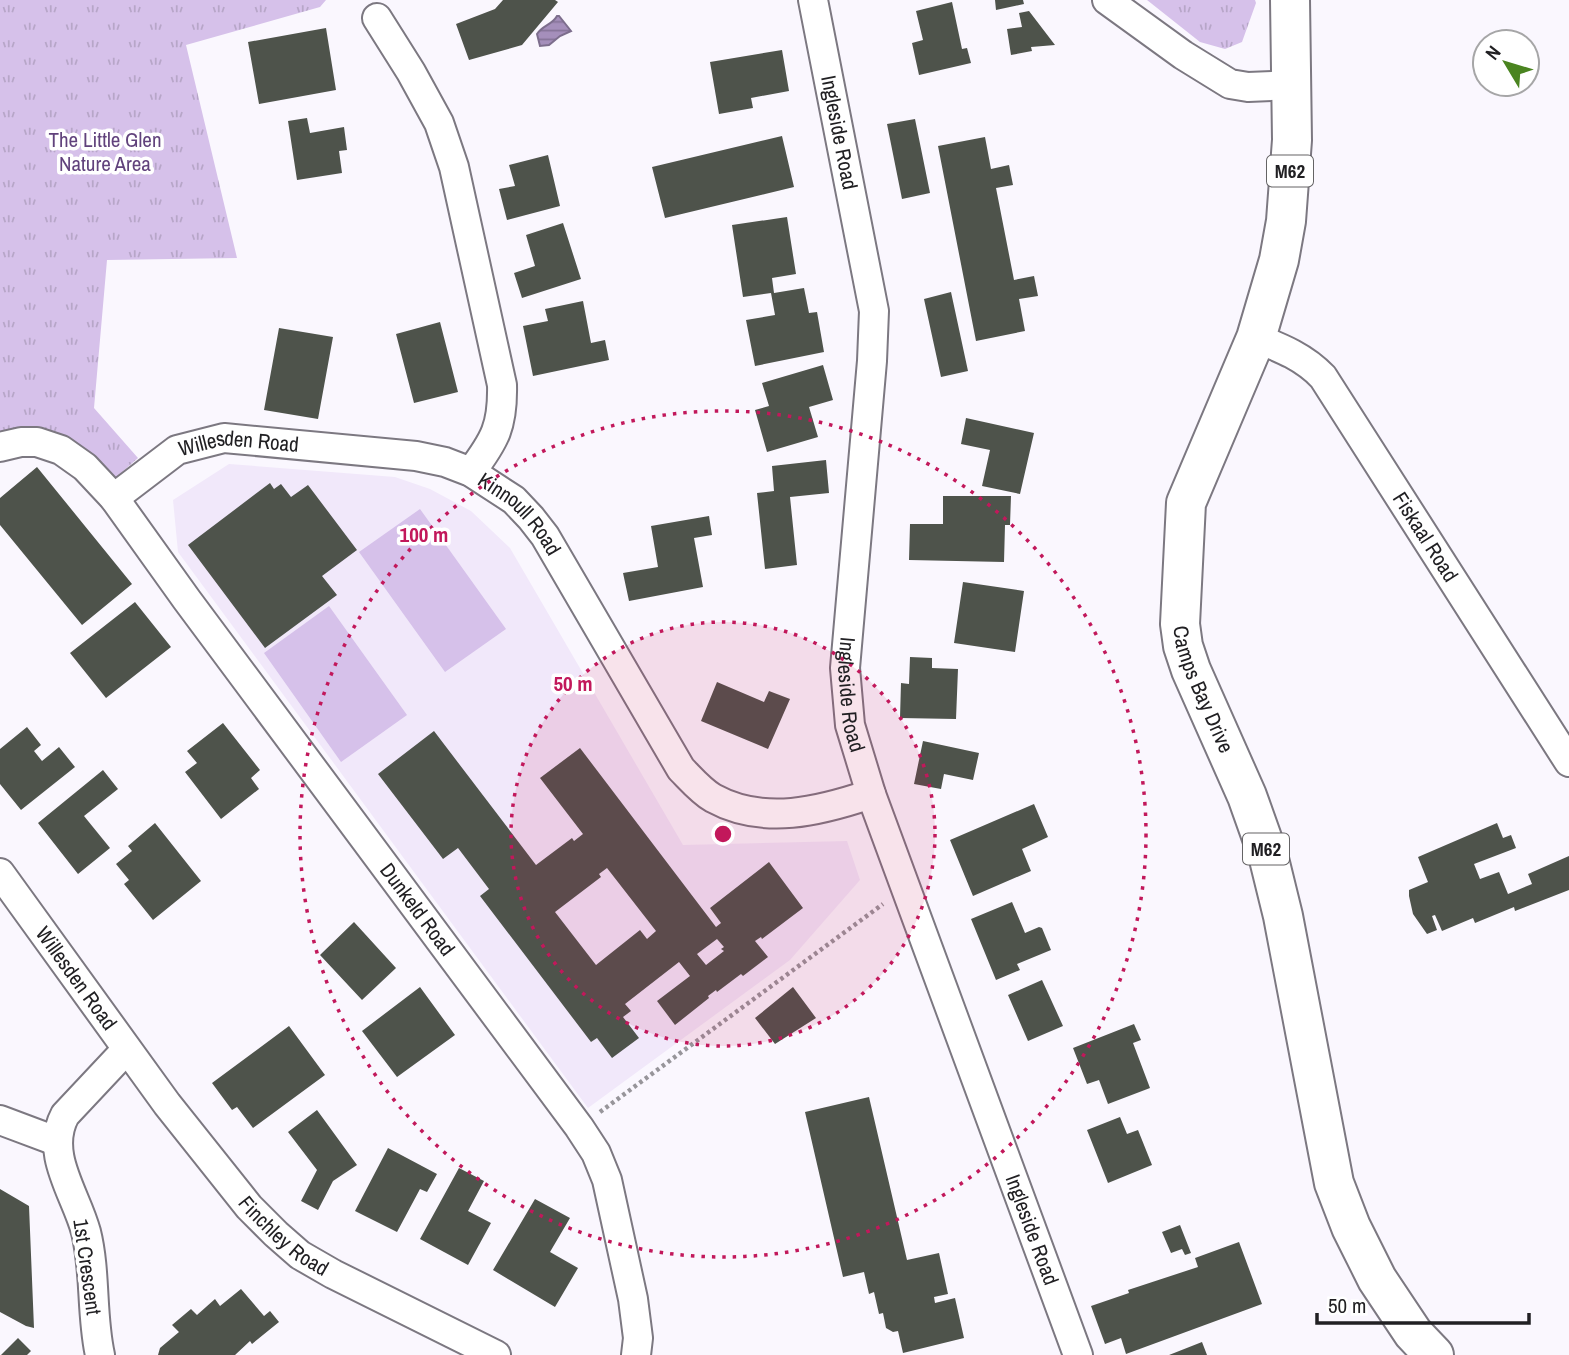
<svg xmlns="http://www.w3.org/2000/svg" width="1569" height="1355" viewBox="0 0 1569 1355" font-family="'Archivo Narrow',sans-serif">
  <style>
    .built { fill: #f1e8fa }
    .grass { fill: url(#grass-tufts) }
    .pitch { fill: #d6c1ea }
    .water { fill: url(#water-rules); stroke: #7d6e8d; stroke-width: 2 }
    .building { fill: #4e534b; fill-rule: evenodd }
    .lines { fill: none; stroke-linecap: round; stroke-linejoin: round }
    .street-casing { stroke: #7c7881; stroke-width: 32 }
    .primary-casing { stroke: #7c7881; stroke-width: 42 }
    .path { stroke: #97959a; stroke-width: 4.5; stroke-dasharray: 3.5 3.5; stroke-linecap: butt }
    .street { stroke: #fff; stroke-width: 28 }
    .primary { stroke: #fff; stroke-width: 38 }
    .ring { fill: none; stroke: #c2185b; stroke-width: 3.5; stroke-dasharray: 3.5 7 }
    .labels { text-anchor: middle; stroke-width: 7; stroke-linejoin: round; paint-order: stroke }
    .shield { fill: #fff; stroke: #646365; stroke-width: 2 }
    .shield-label { font-size: 19px; font-weight: bold; fill: #212023 }
    .street-label { font-size: 21px; fill: #212023; stroke: #fff }
    .park-label { font-size: 21px; fill: #61427c; stroke: #fff }
    .centre { fill: #c2185b; stroke: #fff; stroke-width: 3.5 }
    .ring-label { font-size: 21px; text-anchor: middle; font-weight: bold; fill: #c2185b; stroke: #fff; stroke-width: 7; stroke-linejoin: round; paint-order: stroke }
  </style>
  <defs>
    <pattern id="grass-tufts" width="24" height="20" patternUnits="userSpaceOnUse" patternTransform="scale(1.75)"><rect width="24" height="20" fill="#d6c1ea"/><path d="M3 7l-1-3M5 7V3M7 7l1-3M15 17l-1-3M17 17v-4M19 17l1-3" fill="none" stroke="#b7a6c8"/></pattern>
    <pattern id="water-rules" width="6" height="5" patternUnits="userSpaceOnUse" patternTransform="scale(1.75)"><rect width="6" height="5" fill="#a58fbb"/><path d="M0 2.5h6" fill="none" stroke="#867498"/></pattern>
  </defs>
  <rect width="100%" height="100%" fill="#faf7fe"/>
  <path class="built" d="M229 464 395 477 430 489 471 511 510 548 683 845 847 841 860 880 790 960 588 1108 178 552 173 500Z"/>
  <path class="grass" d="M0 0H326L320 7 186 45 237 258 107 260 94 408 138 458 112 481 0 434Z
    M1147 0H1255L1256 3 1242 42 1225 49 1200 42Z"/>
  <path class="pitch" d="M420 509 506 629 445 672 359 552Z
    M329 606 407 715 341 762 264 653Z"/>
  <path class="water" d="M557 16H559L571 31 560 36 549 45 540 46 537 34C543 25 552 25 557 16Z"/>
  <path class="building" d="M503 0H555L558 2 522 45 469 60 456 24 495 9Z
    M995 0H1023L1024 4 996 10Z
    M952 2 962 49 967 48 971 63 919 75 912 43 923 40 916 11Z
    M1029 11 1055 45 1031 47 1032 51 1011 55 1007 29 1022 27 1019 13Z
    M326 28 336 90 259 104 248 42Z
    M782 50 789 91 751 98 753 108 719 114 710 62Z
    M307 118 310 133 344 127 347 150 339 151 342 173 297 180 288 121Z
    M915 119 930 193 902 199 887 124Z
    M782 136 794 187 665 218 652 167Z
    M985 137 991 169 1009 165 1013 185 996 188 1014 280 1034 276 1038 296 1019 299 1025 331 976 341 938 146Z
    M548 155 560 206 507 220 499 189 515 186 509 165Z
    M787 217 796 274 772 278 774 293 804 288 809 313 817 312 824 352 755 366 746 320 775 315 771 293 743 297 732 225Z
    M563 223 581 279 522 298 514 273 535 266 526 235Z
    M951 292 968 371 941 377 924 299Z
    M583 301 591 343 605 340 609 360 533 376 523 326 548 321 545 309Z
    M440 322 458 392 414 403 396 334Z
    M279 328 333 337 318 419 264 410Z
    M823 365 833 400 809 407 818 437 767 452 755 410 769 406 762 383Z
    M966 418 1034 433 1020 494 982 486 990 450 961 444Z
    M826 460 829 493 790 497 797 565 765 569 757 493 774 491 772 466Z
    M37 467 132 584 82 625 0 525V498Z
    M270 483 274 489 281 484 291 497 308 485 357 550 322 576 337 595 265 648 188 545Z
    M943 496H1011L1010 525H1005L1004 562 909 560 910 524H943Z
    M709 516 712 535 694 538 703 587 629 601 623 573 658 567 651 526Z
    M963 582 1024 591 1015 652 954 643Z
    M135 602 171 647 106 698 70 653Z
    M910 657 932 658V668L958 669 956 719 900 718 901 683 909 684Z
    M717 682 764 702 769 691 790 699 768 749 701 721Z
    M223 723 260 770 251 778 259 789 221 819 185 772 197 763 187 751Z
    M27 727 41 745 34 751 42 761 59 747 75 767 21 810 0 784V749Z
    M434 731 536 865 572 838 574 841 583 834 540 778 580 748 716 927 721 923 710 908 769 862 803 908 762 939 761 937 755 941 768 957 743 976 741 974 717 992 716 990 708 996 709 998 675 1025 657 1001 690 976 679 962 625 1004 631 1011 623 1017 639 1038 612 1058 597 1038 591 1042 480 896 489 889 458 848 443 859 378 774ZM607 868 656 931 647 939 640 930 596 965 555 912 601 877 599 874ZM717 939 724 947 721 949 724 951 706 965 697 954Z
    M923 741 979 753 973 780 944 774 941 789 914 784Z
    M103 770 118 789 84 816 110 848 78 874 38 823Z
    M1034 804 1048 837 1022 849 1031 871 973 896 950 840Z
    M155 823 201 881 153 920 124 884 129 880 116 864 132 851 128 846Z
    M1497 823 1503 838 1511 835 1516 848 1474 864 1480 879 1499 872 1508 894 1532 884 1528 874 1569 856V890L1515 911 1514 907 1475 923 1473 918 1442 931 1435 915 1432 916 1437 930 1427 934 1413 914 1409 896V890L1428 882 1418 857Z
    M1012 902 1025 933 1039 927 1042 928 1051 950 1017 964 1020 970 996 980 971 919Z
    M354 922 396 968 362 1000 320 955Z
    M1042 980 1063 1026 1028 1041 1008 995Z
    M420 987 455 1035 397 1077 362 1031Z
    M793 987 816 1018 775 1044 755 1018Z
    M1134 1024 1141 1040 1133 1043 1150 1088 1108 1104 1099 1080 1087 1084 1073 1048Z
    M289 1026 325 1075 253 1128 237 1107 232 1110 212 1083Z
    M869 1097 907 1260 939 1253 948 1294 934 1297 935 1303 955 1298 964 1338 903 1353 898 1331 893 1332 886 1328 883 1313 879 1314 874 1292 869 1294 864 1272 843 1277 805 1112Z
    M317 1110 357 1165 333 1181 318 1210 301 1201 317 1170 288 1132Z
    M1120 1117 1127 1134 1138 1130 1152 1165 1108 1183 1087 1130Z
    M388 1148 437 1174 427 1192 420 1189 397 1232 355 1211Z
    M459 1168 484 1181 468 1211 491 1223 468 1265 420 1239Z
    M0 1189 29 1206 34 1328 26 1326 0 1312Z
    M535 1199 570 1218 550 1252 578 1268 555 1307 493 1270Z
    M1180 1225 1191 1253 1185 1255 1182 1249 1171 1253 1162 1232Z
    M1239 1242 1262 1304 1126 1354 1121 1338 1105 1344 1091 1306 1129 1293 1128 1290 1198 1267 1195 1258Z
    M241 1289 264 1316 270 1311 279 1322 252 1344 250 1341 235 1355H158L160 1348 179 1332 172 1325 191 1309 197 1315 215 1299 220 1306Z
    M18 1338 31 1351 27 1355H1Z
    M1202 1342 1207 1355H1169Z"/>
  <g class="lines">
    <g class="street-casing">
      <g id="street">
        <path id="s1" d="M813 0 874 311 872 361 845 668 850 725 871 794 1078 1355"/>
        <path d="M1107 0 1183 55 1230 84 1248 87 1292 85"/>
        <path d="M377 18 411 72 439 123 454 167 502 385C503 426 495 440 471 472"/>
        <path id="s2" d="M1256 338C1281 348 1304 357 1323 377L1569 762"/>
        <path id="s3" d="M0 447 21 442H37L61 450 85 467 114 498 187 600 579 1127 596 1153 607 1180 633 1299 638 1338 636 1355"/>
        <path id="s4" d="M114 498 177 450 224 438 416 456 445 462 471 472 514 500 531 518 545 536 681 769C691 779 701 791 713 798 764 826 820 811 871 794"/>
        <path id="s5" d="M0 873 167 1104 249 1207 276 1234 300 1255 333 1274 496 1355"/>
        <path d="M0 1120 56 1141"/>
        <path d="M100 1355C91 1315 96 1272 86 1232 76 1194 44 1154 65 1115L126 1050"/>
      </g>
    </g>
    <g class="primary-casing">
      <g id="primary">
        <path id="s6" d="M1290 0 1292 140 1286 221 1279 260 1256 338 1186 503 1180 624 1183 646 1191 670 1247 796 1268 855 1283 916 1334 1183 1351 1227 1377 1279 1413 1333 1434 1355"/>
      </g>
    </g>
    <path class="path" d="M600 1112 883 904"/>
    <use href="#street" class="street"/>
    <use href="#primary" class="primary"/>
  </g>
  <circle cx="723" cy="834" r="212" fill="#c2185b" fill-opacity=".12"/>
  <g class="ring">
    <circle cx="723" cy="834" r="212"/>
    <circle cx="723" cy="834" r="423"/>
  </g>
  <g class="labels">
    <g class="shield">
      <rect x="1267" y="155.5" width="46" height="31" rx="5"/>
      <rect x="1243" y="833.5" width="46" height="31" rx="5"/>
    </g>
    <g class="shield-label">
      <text x="1290" y="178">M62</text>
      <text x="1266" y="856">M62</text>
    </g>
    <g class="street-label">
      <text dy="7" stroke="none"><textPath href="#s1" startOffset="135">Ingleside Road</textPath></text>
      <text dy="7" stroke="none"><textPath href="#s4" startOffset="142">Willesden Road</textPath></text>
      <text dy="7" stroke="none"><textPath href="#s4" startOffset="443">Kinnoull Road</textPath></text>
      <text dy="7" stroke="none"><textPath href="#s2" startOffset="268">Fiskaal Road</textPath></text>
      <text dy="7" stroke="none"><textPath href="#s6" startOffset="712">Camps Bay Drive</textPath></text>
      <text dy="7" stroke="none"><textPath href="#s1" startOffset="702">Ingleside Road</textPath></text>
      <text dy="7" stroke="none"><textPath href="#s3" startOffset="646">Dunkeld Road</textPath></text>
      <text dy="7" stroke="none"><textPath href="#s5" startOffset="130">Willesden Road</textPath></text>
      <text dy="7" stroke="none"><textPath href="#s1" startOffset="1269">Ingleside Road</textPath></text>
      <text dy="7" stroke="none"><textPath href="#s5" startOffset="462">Finchley Road</textPath></text>
      <text transform="translate(87 1267) rotate(82)" y="7">1st Crescent</text>
    </g>
    <g class="park-label">
      <text x="105" y="147">The Little Glen<tspan x="105" dy="24">Nature Area</tspan></text>
    </g>
  </g>
  <circle cx="723" cy="834" r="10" class="centre"/>
  <g class="ring-label">
    <text x="424" y="542">100 m</text>
    <text x="573" y="691">50 m</text>
  </g>
  <g transform="translate(1506 63) rotate(308)"><circle r="33" fill="#ffffff" stroke="#a6a6a7" stroke-width="2"/>
  <path d="M0-5L12 26L0 18L-12 26Z" fill="#4a8420"/>
  <text y="-10" font-size="19" font-weight="bold" text-anchor="middle" fill="#212023">N</text>
  </g>
  <path d="M1317 1313v10h212v-10" fill="none" stroke="#212023" stroke-width="3.5"/>
  <text x="1328" y="1313" font-size="21" fill="#212023" stroke="#ffffff" stroke-width="5" paint-order="stroke">50 m</text>
</svg>
